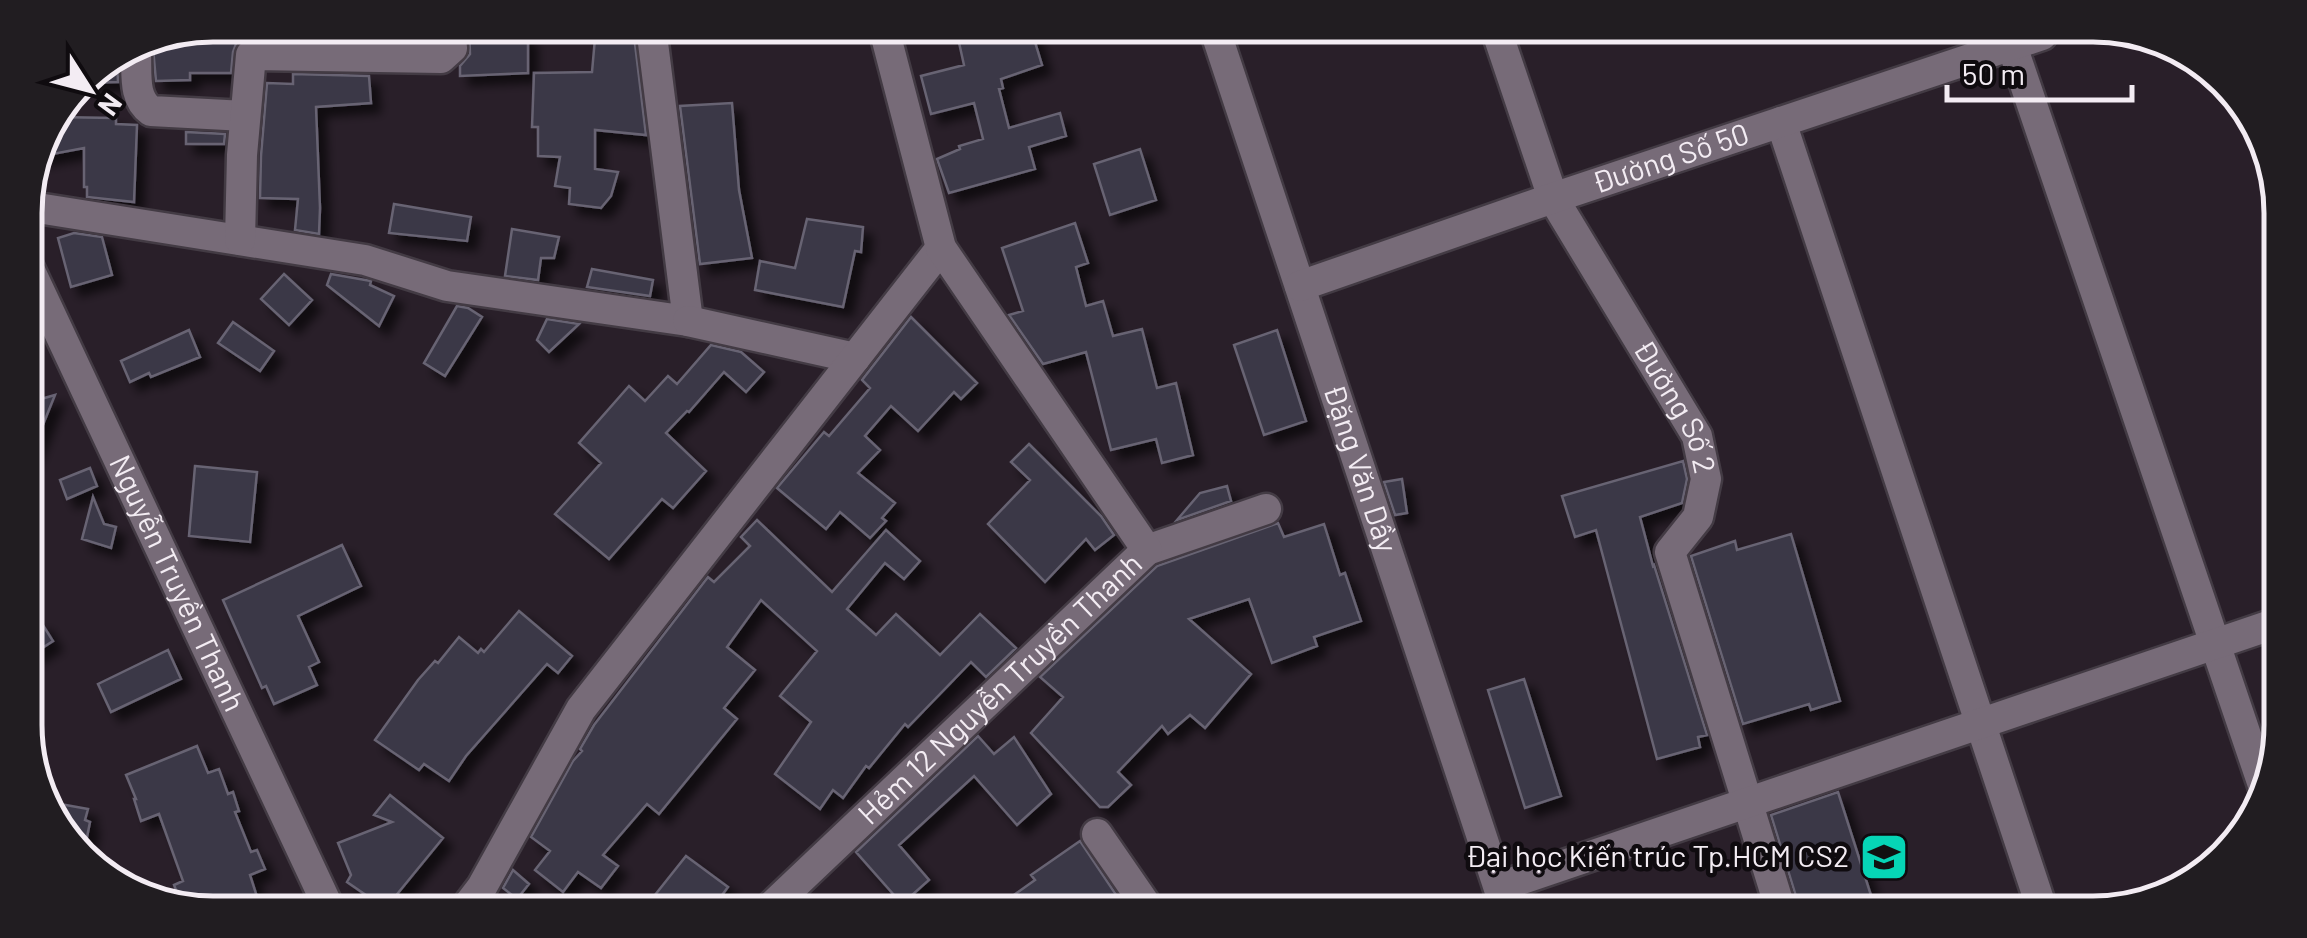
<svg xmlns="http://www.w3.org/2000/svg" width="2307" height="938" viewBox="0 0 2307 938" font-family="Barlow,sans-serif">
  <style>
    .building { fill: #3b3846; stroke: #676473; stroke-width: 2.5; filter: url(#shadow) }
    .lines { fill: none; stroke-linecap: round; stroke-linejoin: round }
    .minor-casing { stroke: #433b44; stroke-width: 35 }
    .minor { stroke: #776b78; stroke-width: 30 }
    .labels { text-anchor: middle; stroke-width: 9; stroke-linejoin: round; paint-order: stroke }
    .street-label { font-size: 30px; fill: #f3ecf3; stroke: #0f0b0f }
    .poi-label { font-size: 30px; fill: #f3ecf3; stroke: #0f0b0f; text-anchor: end }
    .rim { fill: none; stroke: #f3ecf3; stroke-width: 5 }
  </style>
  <defs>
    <filter id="shadow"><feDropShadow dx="9" dy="9" stdDeviation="5" flood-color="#0009"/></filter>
  </defs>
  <rect width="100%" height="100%" fill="#291f29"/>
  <path class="building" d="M213 25H244V38L236 44 233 52 231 73H190V80L156 81 153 48Z
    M469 26 521 27 522 36H528V73L460 76V66L470 54Z
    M596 27H633L646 135 595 130V169L618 172 611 196 601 208 569 204 570 188 555 186 560 157 538 156V127H532L534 73 592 72Z
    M956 29H1031L1042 65 1001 79 1003 88 999 89 1009 128 1060 113 1066 136 1029 147 1035 169 949 193 937 159 960 149 959 146 983 139 974 103 931 114 921 76 964 65Z
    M117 61 118 82 80 83 89 72Z
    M293 74 369 76 371 103 316 107 320 208 319 234 295 230 298 199 260 198 261 156 267 83 293 84Z
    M732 103 739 190 752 258 700 264 680 106Z
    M54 117 116 118V124L137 125 134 202 87 197V187H84V148L37 157 44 130Z
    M186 132 225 134 224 144H186Z
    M1140 149 1156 200 1110 215 1094 164Z
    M394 204 471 217 467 241 389 233Z
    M807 219 863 227 861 252 855 251 843 307 755 290 760 261 795 268Z
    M1075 223 1088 263 1076 267 1086 306 1103 301 1113 336 1142 329 1157 388 1176 383 1193 455 1162 463 1156 439 1111 450 1086 352 1043 364 1009 315 1023 311 1002 248Z
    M512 229 559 237 554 258H541L538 280 505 276Z
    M74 233 102 237 112 275 71 287 58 238Z
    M592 269 653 280 650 296 587 287Z
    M284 274 312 300 289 325 261 299Z
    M331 274 371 281 370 285 394 296 379 326 327 285Z
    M457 306 468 308 482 317 445 376 424 363Z
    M911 317 977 383 961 399 954 392 918 431 891 406 865 436 880 450 858 473 895 503 882 518 886 521 870 538 840 512 826 529 777 488 824 432 829 436 870 388 862 380Z
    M547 319 579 324 549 352 537 340Z
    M233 322 274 351 260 371 218 343Z
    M189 330 200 357 151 377 149 373 130 382 121 361Z
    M1277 330 1306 421 1264 435 1234 345Z
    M711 345 741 352 764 372 746 392 724 372 689 412 687 411 666 433 706 471 673 508 662 499 609 559 555 514 601 463 579 443 629 386 645 401 668 376 677 384Z
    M55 395 27 464V403Z
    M1029 444 1101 516 1114 535 1095 550 1086 539 1045 582 988 524 1030 480 1011 462Z
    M1683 461 1687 479 1682 503 1640 517 1653 566 1654 565 1707 735 1698 737 1700 747 1657 759 1596 530 1575 537 1562 496Z
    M195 466 257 472 250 542 189 536Z
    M90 468 97 486 67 499 60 480Z
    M1402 479 1407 513 1395 515 1384 482Z
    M1227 486 1231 501 1177 520 1200 493Z
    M93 497 104 524 116 527 111 548 82 539Z
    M757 520 832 592 886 530 920 561 904 579 885 563 847 609 876 635 896 614 940 655 980 614 1016 648 986 677 971 662 908 727 905 724 869 768 866 766 843 798 833 790 820 809 775 774 811 722 780 696 817 651 761 600 727 647 755 670 724 708 737 719 659 814 647 804 603 855 618 866 601 888 578 872 563 892 535 870 550 851 531 837 573 761 582 751 580 749 594 725 708 577 714 582 750 546 741 537Z
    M1278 523 1284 537 1324 524 1340 575 1345 573 1361 621 1314 637 1317 646 1272 663 1249 599 1189 619 1251 674 1205 728 1190 715 1168 734 1162 726 1118 772 1131 785 1108 807H1100L1031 733 1063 697 1040 677 1157 566Z
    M1791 534 1840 701 1811 710 1809 704 1743 724 1691 556 1735 541 1737 550Z
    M342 545 361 586 298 616 319 662 309 667 317 685 274 704 266 686 262 688 223 600Z
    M519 611 572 656 558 673 547 664 466 756 449 781 424 764 419 770 375 740 418 680 435 661 438 663 459 637 478 653 481 649 484 652Z
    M41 622 53 641 28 657V630Z
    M168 650 181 679 111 712 98 684Z
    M1524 679 1561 796 1525 808 1488 690Z
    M978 736 994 754 1014 737 1051 794 1017 825 974 776 899 845 929 880 902 904 856 852Z
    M197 746 208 773 219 769 228 794 233 792 239 811 235 812 251 852 257 850 265 869 250 875 259 903H203L201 896 181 903 174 885 183 881 159 814 141 821 134 799H136L126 775Z
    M1838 792 1876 911H1801L1799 906 1771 815Z
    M390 795 443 838 389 904H379L347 882 351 875 338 843 392 822 374 815Z
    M49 802 88 809 85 820 90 822 83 857 71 848Z
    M1080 841 1125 908 997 907 1035 880 1031 875Z
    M686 856 728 887 714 906 647 905Z
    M513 870 529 884 517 899 503 888Z"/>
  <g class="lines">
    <g class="minor-casing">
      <g id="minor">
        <path id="s1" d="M1215 30 1506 910"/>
        <path id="s2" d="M1497 32 1553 198 1697 436 1706 479 1698 517 1670 552 1781 911"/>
        <path d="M2008 34 2266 794"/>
        <path d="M136 54C137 75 133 98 151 111L245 116"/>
        <path d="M1781 122 2043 912"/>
        <path d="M25 206 365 260 447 286 688 321 651 27"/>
        <path d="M240 240 242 155 251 55 441 58 452 48 450 26"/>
        <path id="s3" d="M26 262 327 904"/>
        <path id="s4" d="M1300 286 1553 198 2042 35"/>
        <path d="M688 321 855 358"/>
        <path d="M1147 550 1266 509"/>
        <path d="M1097 834 1148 908"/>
        <path d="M1499 887 2274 624"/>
        <path d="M469 904 482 887 581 709 941 248"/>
        <path id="s5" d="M772 906 1147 550 941 248 884 29"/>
      </g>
    </g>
    <use href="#minor" class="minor"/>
  </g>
  <defs>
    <g id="school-square" transform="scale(2.5)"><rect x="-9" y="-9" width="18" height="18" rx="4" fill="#06d5b6" stroke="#0f0b0f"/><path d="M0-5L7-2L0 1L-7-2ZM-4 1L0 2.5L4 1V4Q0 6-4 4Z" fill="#111"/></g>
  </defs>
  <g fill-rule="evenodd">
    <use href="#school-square" x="1884" y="857"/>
  </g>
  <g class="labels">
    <g class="street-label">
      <text dy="10" stroke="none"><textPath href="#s4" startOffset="392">Đường Số 50</textPath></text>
      <text dy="10" stroke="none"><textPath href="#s2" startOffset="418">Đường Số 2</textPath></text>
      <text dy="10" stroke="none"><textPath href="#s1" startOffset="462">Đặng Văn Dầy</textPath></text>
      <text dy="10" stroke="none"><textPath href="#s3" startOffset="355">Nguyễn Truyền Thanh</textPath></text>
      <text dy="10" stroke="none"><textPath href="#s5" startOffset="315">Hẻm 12 Nguyễn Truyền Thanh</textPath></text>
    </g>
    <g class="poi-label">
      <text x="1849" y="867">Đại học Kiến trúc Tp.HCM CS2</text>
    </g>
  </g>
  <path d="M0 0H2307V938H0ZM213 42H2093A171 171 0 0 1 2264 213V725A171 171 0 0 1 2093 896H213A171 171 0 0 1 42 725V213A171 171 0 0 1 213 42Z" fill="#211d21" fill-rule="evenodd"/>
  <path class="rim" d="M213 42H2093A171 171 0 0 1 2264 213V725A171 171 0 0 1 2093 896H213A171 171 0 0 1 42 725V213A171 171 0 0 1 213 42Z"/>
  <g transform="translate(90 90) rotate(126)" stroke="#0f0b0f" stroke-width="8" paint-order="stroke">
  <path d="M0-8L18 38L0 25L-18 38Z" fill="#f3ecf3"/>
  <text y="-15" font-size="28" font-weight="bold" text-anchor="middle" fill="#f3ecf3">N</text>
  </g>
  <path d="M1947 85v15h185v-15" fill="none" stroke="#f3ecf3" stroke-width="5"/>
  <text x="1962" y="85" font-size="30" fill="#f3ecf3" stroke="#0f0b0f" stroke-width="8" paint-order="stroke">50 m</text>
</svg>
